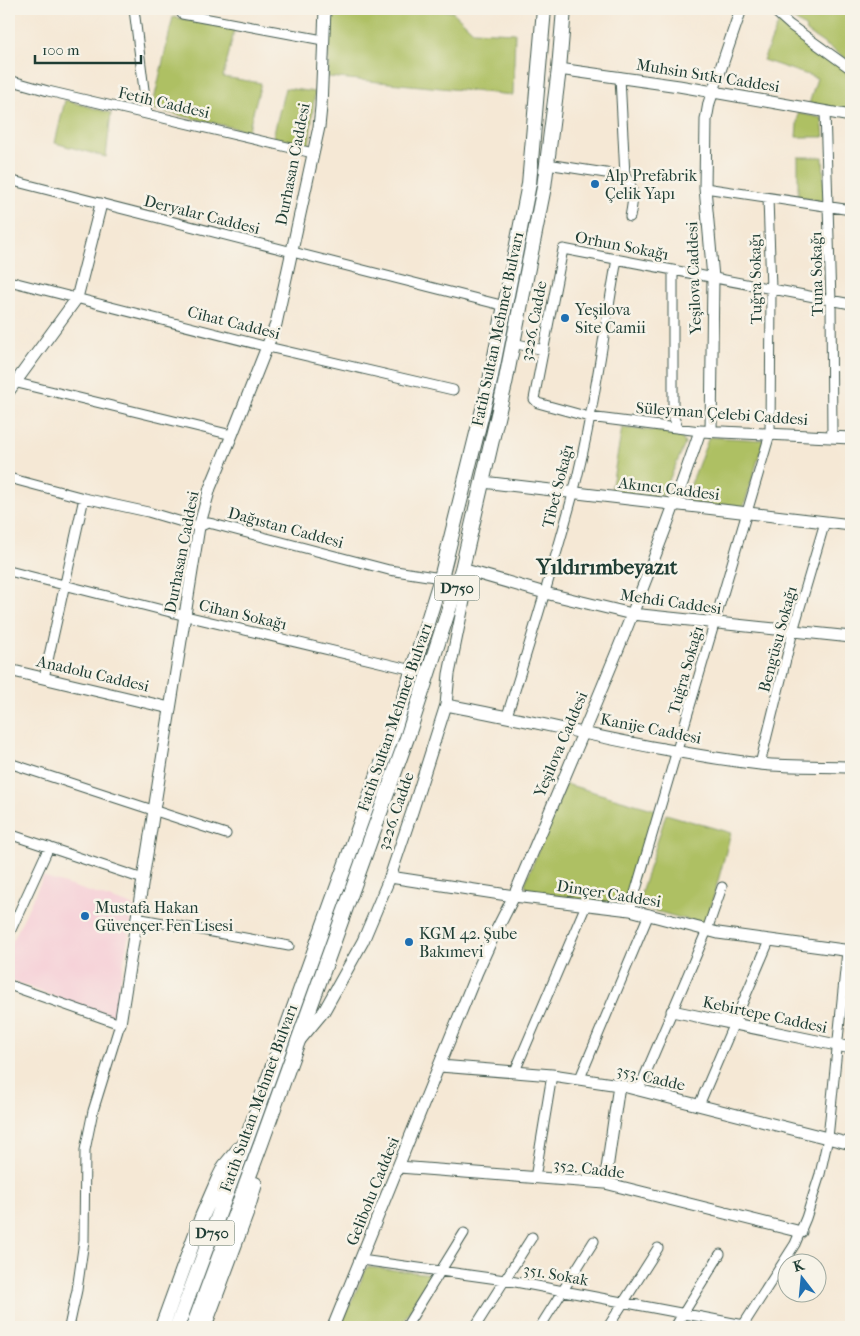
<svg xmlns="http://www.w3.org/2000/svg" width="860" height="1336" viewBox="0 0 860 1336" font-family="'IM FELL French Canon',serif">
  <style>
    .built { fill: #f6cfd7 }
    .green { fill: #aec063; stroke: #667e4c }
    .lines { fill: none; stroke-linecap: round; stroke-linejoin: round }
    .minor-casing { stroke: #3f574c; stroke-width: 11 }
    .tertiary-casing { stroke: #3f574c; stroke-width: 13 }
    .trunk-casing { stroke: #3f574c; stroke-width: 16 }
    .minor { stroke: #fff; stroke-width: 9 }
    .tertiary { stroke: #fff; stroke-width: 11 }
    .trunk { stroke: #fff; stroke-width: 14 }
    .poi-dot { fill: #1f6fb2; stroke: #f7f3e8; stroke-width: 2 }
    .labels { text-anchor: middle; stroke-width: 5; stroke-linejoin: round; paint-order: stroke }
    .shield { fill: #f7f3e8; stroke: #60746a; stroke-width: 1 }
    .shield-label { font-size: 15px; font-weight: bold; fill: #1f3d34 }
    .street-label { font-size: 16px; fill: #1f3d34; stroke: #f7f3e8 }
    .poi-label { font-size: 16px; fill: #1f3d34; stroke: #f7f3e8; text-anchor: start }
    .district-label { font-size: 21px; font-weight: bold; fill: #1f3d34; stroke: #f7f3e8 }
  </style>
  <rect width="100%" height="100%" fill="#f7f3e8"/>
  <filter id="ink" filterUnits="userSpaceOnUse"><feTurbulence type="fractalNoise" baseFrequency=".02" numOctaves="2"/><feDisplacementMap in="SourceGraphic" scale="10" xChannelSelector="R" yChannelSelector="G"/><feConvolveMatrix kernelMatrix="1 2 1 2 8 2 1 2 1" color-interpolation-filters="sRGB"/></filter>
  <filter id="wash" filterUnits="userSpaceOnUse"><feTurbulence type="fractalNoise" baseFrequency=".0096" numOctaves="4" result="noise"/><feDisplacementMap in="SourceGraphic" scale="20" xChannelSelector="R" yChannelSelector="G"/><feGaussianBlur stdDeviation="1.12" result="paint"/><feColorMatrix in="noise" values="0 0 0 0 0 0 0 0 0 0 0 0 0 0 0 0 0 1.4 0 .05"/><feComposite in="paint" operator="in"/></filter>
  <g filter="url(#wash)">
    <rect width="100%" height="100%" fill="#f5e8d5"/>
    <path class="built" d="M43 877 134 906 113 1020 9 979V949Z"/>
    <path class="green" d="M330 9H434L453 12 473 31 515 33 513 95 328 77Z
      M778 9H851V62L807 32 805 27Z
      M173 17 235 28 223 77 261 83 248 131 152 109Z
      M779 22 849 71V110L809 104 817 78 763 60Z
      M285 88 315 92 309 145 273 137Z
      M65 100 111 113 106 157 55 143Z
      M798 113 822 118 824 137H796Z
      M798 157H823L825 202 798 197Z
      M622 428 680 433 685 444 662 496 611 491Z
      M709 437 764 440 743 509 689 502 686 497Z
      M566 784 656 810 628 906 532 892 526 887 525 883Z
      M666 814 731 833 706 925 637 906Z
      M367 1267 432 1274 400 1327H340Z"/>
  </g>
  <g filter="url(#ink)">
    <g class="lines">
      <g class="minor-casing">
        <path id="minor" d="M134 9 147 114
          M772 9 790 25 851 69
          M182 14 323 40
          M620 77 625 176
          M9 80 48 91 313 153
          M825 111 831 301 832 437
          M547 164 625 176
          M625 176C636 189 633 201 630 217
          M9 180 505 306
          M705 188 851 210
          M673 270V411L674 418 678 428
          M9 281 268 347 453 390
          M513 343 544 350
          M9 381 232 435
          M700 431 589 417 538 403 534 399 563 249 851 304
          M9 478 84 498 148 512 199 527 208 523 213 524 389 570 441 578
          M9 571 186 616 413 670
          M44 678 84 498
          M507 716C530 642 553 569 573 494 593 417 603 337 617 259
          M9 763 226 834
          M760 764 793 631 825 522
          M9 834 143 879
          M630 910 770 434 771 289 768 198
          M136 918 289 946
          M9 934 49 847
          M9 985 120 1024 93 1111 85 1150 84 1241 77 1290 69 1327
          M515 1071 586 905
          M580 1078 649 914
          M639 1089 707 930 722 887
          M699 1105 769 941
          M535 1178 552 1075
          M361 1260 505 1280 744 1325
          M406 1327 464 1233
          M475 1327 532 1237
          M540 1327 594 1241
          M608 1327 658 1248
          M675 1327 720 1254
          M742 1327 795 1244 806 1218 820 1174 828 1138 847 951"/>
      </g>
      <g class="tertiary-casing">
        <path id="tertiary" d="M559 69 679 86 851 116
          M9 391 77 298 101 204
          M711 431 713 278 705 188 706 120 709 103 741 9
          M483 482 851 525
          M9 670 170 708
          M446 705C551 724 655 752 760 764 790 767 821 766 851 767
          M390 877 514 896 630 910 718 933 851 951
          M672 1011 851 1048
          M120 1024 199 527 210 488 232 435 276 324 319 127 321 107 325 9
          M300 1040 324 1011 363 941 390 877 412 812 446 705 449 674 465 596 462 569 545 593 632 614 851 637
          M440 1066 552 1075 619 1085 851 1144
          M399 1167 605 1183 801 1232
          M605 1183 619 1085
          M333 1327 477 972 491 941 514 896C579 742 647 589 700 431L851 438"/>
      </g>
      <g class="trunk-casing">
        <path id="trunk" d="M162 1327 202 1217 219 1178 225 1166 239 1149
          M177 1327 247 1138 394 730 441 578 490 381 529 184 544 9
          M193 1327 261 1144 408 735 462 569 505 384 544 187 559 69 564 9
          M204 1327 246 1214 255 1184"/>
      </g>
      <use href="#minor" class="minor"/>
      <use href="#tertiary" class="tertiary"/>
      <use href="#trunk" class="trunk"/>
    </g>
  </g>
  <g class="poi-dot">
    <circle cx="595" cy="184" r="5"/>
    <circle cx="565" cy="318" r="5"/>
    <circle cx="85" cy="916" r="5"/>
    <circle cx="409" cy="942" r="5"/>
  </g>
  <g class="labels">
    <g class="shield">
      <rect x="434.5" y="575.5" width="45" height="25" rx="4"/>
      <rect x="189.5" y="1220.5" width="45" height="25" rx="4"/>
    </g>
    <g class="shield-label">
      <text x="457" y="593">D750</text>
      <text x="212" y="1238">D750</text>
    </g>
    <g class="street-label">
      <text transform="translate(708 75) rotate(9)" y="6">Muhsin Sıtkı Caddesi</text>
      <text transform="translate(164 102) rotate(13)" y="6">Fetih Caddesi</text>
      <text transform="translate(292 164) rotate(-79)" y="6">Durhasan Caddesi</text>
      <text transform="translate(202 214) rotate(14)" y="6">Deryalar Caddesi</text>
      <text transform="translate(622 245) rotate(11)" y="6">Orhun Sokağı</text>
      <text transform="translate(816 274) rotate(-91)" y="6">Tuna Sokağı</text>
      <text transform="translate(693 278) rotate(-92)" y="6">Yeşilova Caddesi</text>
      <text transform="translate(755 279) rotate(-91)" y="6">Tuğra Sokağı</text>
      <text transform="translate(533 321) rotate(-79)" y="6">3226. Cadde</text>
      <text transform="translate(234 322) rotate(14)" y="6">Cihat Caddesi</text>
      <text transform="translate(497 329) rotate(-78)" y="6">Fatih Sultan Mehmet Bulvarı</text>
      <text transform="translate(722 413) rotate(4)" y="6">Süleyman Çelebi Caddesi</text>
      <text transform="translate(557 486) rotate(-76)" y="6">Tibet Sokağı</text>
      <text transform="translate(669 488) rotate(7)" y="6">Akıncı Caddesi</text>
      <text transform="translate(286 527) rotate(15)" y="6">Dağıstan Caddesi</text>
      <text transform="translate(181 552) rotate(-79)" y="6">Durhasan Caddesi</text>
      <text transform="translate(671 601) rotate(8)" y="6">Mehdi Caddesi</text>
      <text transform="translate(243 614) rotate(13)" y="6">Cihan Sokağı</text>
      <text transform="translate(777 639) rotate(-75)" y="6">Bengüsu Sokağı</text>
      <text transform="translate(685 670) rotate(-74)" y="6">Tuğra Sokağı</text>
      <text transform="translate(93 673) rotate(13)" y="6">Anadolu Caddesi</text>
      <text transform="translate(394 717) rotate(-71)" y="6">Fatih Sultan Mehmet Bulvarı</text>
      <text transform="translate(651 728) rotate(11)" y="6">Kanije Caddesi</text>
      <text transform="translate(560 744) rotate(-67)" y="6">Yeşilova Caddesi</text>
      <text transform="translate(395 811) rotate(-71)" y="6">3226. Cadde</text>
      <text transform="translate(609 893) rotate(9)" y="6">Dinçer Caddesi</text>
      <text transform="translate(765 1014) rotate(12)" y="6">Kebirtepe Caddesi</text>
      <text transform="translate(651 1077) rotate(13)" y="6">353. Cadde</text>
      <text transform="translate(258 1098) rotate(-70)" y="6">Fatih Sultan Mehmet Bulvarı</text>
      <text transform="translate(589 1168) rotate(7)" y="6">352. Cadde</text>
      <text transform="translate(372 1191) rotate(-68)" y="6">Gelibolu Caddesi</text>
      <text transform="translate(556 1274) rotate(10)" y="6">351. Sokak</text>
    </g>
    <g class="poi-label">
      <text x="605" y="181">Alp Prefabrik<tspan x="605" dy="18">Çelik Yapı</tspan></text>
      <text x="575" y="315">Yeşilova<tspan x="575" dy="18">Site Camii</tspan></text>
      <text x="95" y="913">Mustafa Hakan<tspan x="95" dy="18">Güvençer Fen Lisesi</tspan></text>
      <text x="419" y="939">KGM 42. Şube<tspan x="419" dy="18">Bakımevi</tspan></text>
    </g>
    <g class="district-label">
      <text x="607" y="574">Yıldırımbeyazıt</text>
    </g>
  </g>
  <rect width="860" height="1336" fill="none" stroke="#f7f3e8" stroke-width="30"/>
  <g transform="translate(802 1278) rotate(344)"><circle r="24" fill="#f7f3e8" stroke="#a1aaa0"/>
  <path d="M0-4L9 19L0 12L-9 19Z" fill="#1f6fb2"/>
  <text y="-8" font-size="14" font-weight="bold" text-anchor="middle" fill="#1f3d34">K</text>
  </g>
  <path d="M35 55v8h106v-8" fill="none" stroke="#1f3d34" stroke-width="2.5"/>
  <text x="42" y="55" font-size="15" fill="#1f3d34" stroke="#f7f3e8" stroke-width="4" paint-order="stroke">100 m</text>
</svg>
